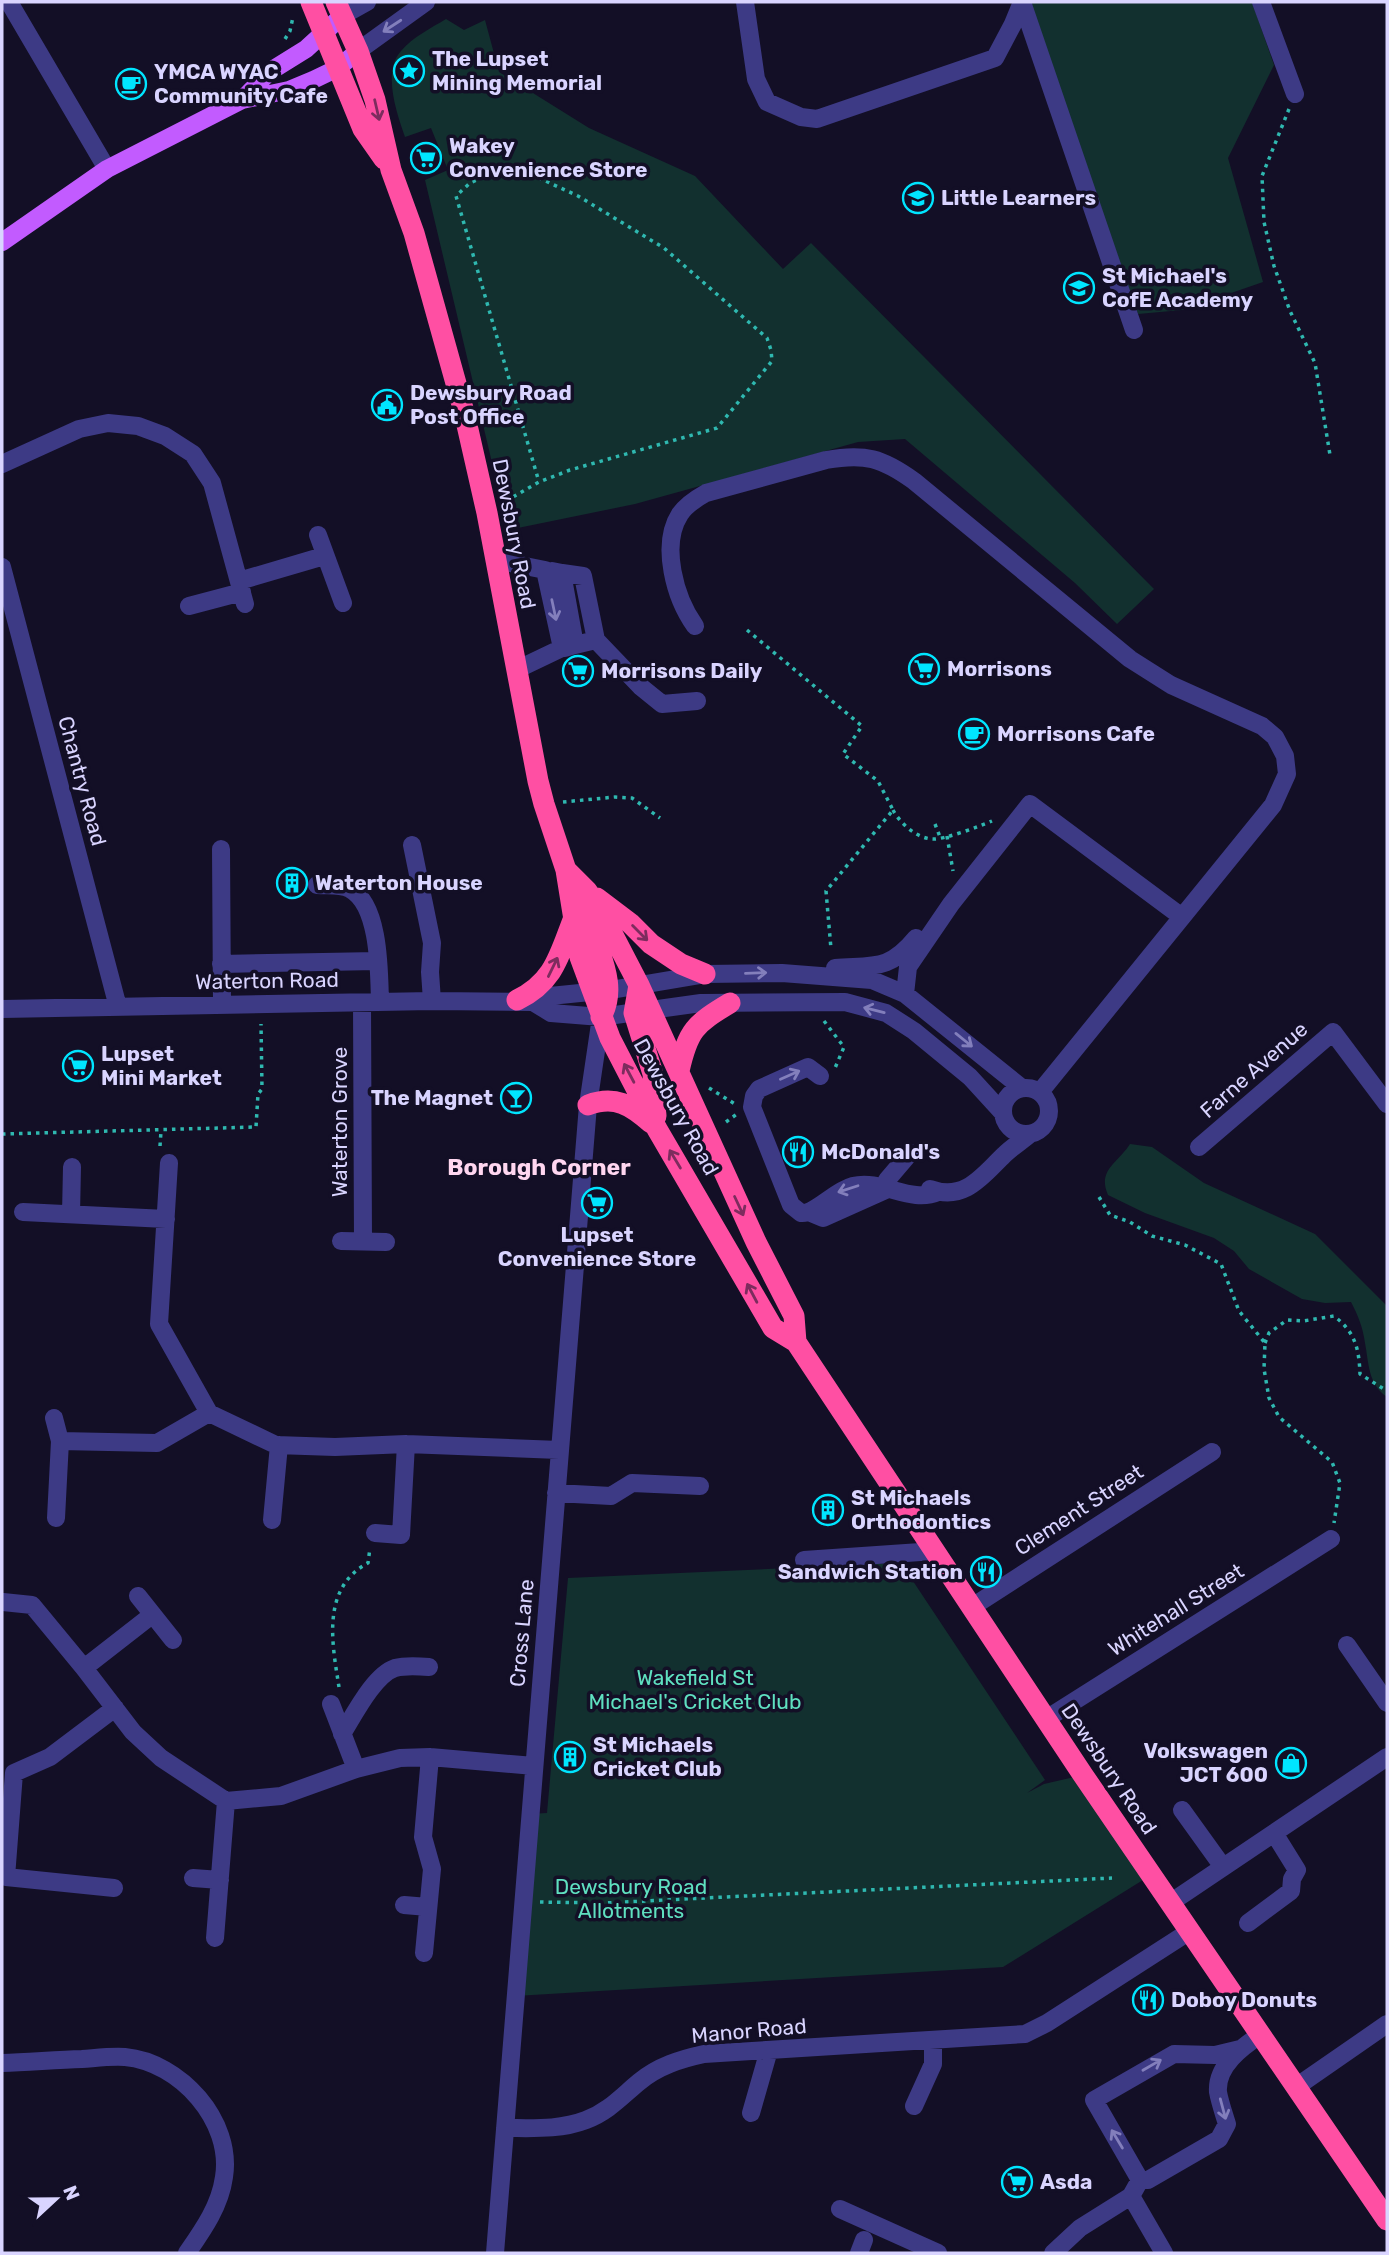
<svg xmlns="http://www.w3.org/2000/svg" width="1389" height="2255" viewBox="0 0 1389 2255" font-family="Rubik,sans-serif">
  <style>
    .green { fill: #12302f }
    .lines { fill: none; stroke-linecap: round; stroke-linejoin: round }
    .path { stroke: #2fb8b0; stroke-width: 3.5; stroke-dasharray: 3.5 5; stroke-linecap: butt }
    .minor { stroke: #3d3a85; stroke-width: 18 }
    .major { stroke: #c25bff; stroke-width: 18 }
    .highway { stroke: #ff4fa3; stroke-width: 21 }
    .oneway { stroke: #837fbc }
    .oneway2 { stroke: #7d2c5e }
    .labels { text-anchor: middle; stroke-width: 7; stroke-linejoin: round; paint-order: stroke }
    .poi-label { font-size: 21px; font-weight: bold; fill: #d9d4ff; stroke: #130f26; text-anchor: start }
    .street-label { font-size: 21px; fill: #d9d4ff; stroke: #130f26 }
    .park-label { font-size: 21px; fill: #5fe0c0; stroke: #130f26 }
    .neighbourhood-label { font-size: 23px; font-weight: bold; fill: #ffd6f0; stroke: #130f26 }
  </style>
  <rect width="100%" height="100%" fill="#130f26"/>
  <path class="green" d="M1028 2H1252L1274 65 1228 158 1263 282 1182 310 1138 314Z
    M446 19 464 30 485 20 499 72 589 128 695 176 783 269 811 243 1154 589 1117 624 1075 583 905 439 858 442 635 504 508 530 425 180 448 170 431 128 405 137C397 114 382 72 401 51 413 37 431 28 446 19Z
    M1130 1144 1152 1147 1204 1183 1315 1234 1387 1306V1397C1368 1384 1369 1364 1365 1343 1363 1328 1358 1315 1351 1302L1325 1303 1302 1299 1249 1269 1234 1251 1214 1238 1145 1213 1108 1195C1097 1170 1118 1163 1130 1144Z
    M901 1563 1045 1780 1027 1793 1044 1784 1083 1775 1151 1875 1003 1967 515 1996 530 1814 547 1813 568 1578Z"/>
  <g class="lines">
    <path class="path" d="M285 39 290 31 293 17
      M319 96 321 101 331 105
      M1289 109 1262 176 1264 222 1274 266 1290 311 1315 363 1330 455
      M506 501 539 482 570 470 717 428 772 361 771 350 767 338 664 248 578 196 539 178 508 172 486 176 470 183 456 196 539 482
      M747 630 862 726 843 754 878 781 893 810 826 891 831 949
      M563 802 615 797 632 798 660 818
      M893 810C900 823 916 838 932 839 944 840 980 826 992 821
      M935 824 940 837
      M947 836 953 871
      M824 1021 844 1047 835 1068
      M709 1088 735 1104
      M726 1122 737 1114
      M2 1134 256 1127 258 1094 262 1089 261 1024
      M160 1146 161 1131
      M1099 1197 1110 1215 1130 1222 1152 1236 1185 1245 1221 1264 1239 1311 1265 1343 1264 1369 1269 1398 1279 1417 1332 1462 1340 1483 1334 1523
      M1265 1343 1269 1333 1287 1320 1303 1321 1334 1316C1355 1332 1359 1348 1360 1374L1387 1391
      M339 1687C332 1643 321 1588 368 1563L370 1548
      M540 1902 604 1903 1112 1878"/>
    <path class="minor" d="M9 2 107 169
      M745 2 756 79 767 102 801 117 817 119 995 58 1013 24 1022 2
      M1022 2 1134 330
      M1261 2 1295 94
      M342 16 367 2
      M358 51 426 2
      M2 464 79 429 108 423 138 426 165 436 193 454 212 483 245 604
      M318 535 343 603
      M495 560 545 570 562 648 516 670
      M2 567 118 1007
      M552 571 562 573 575 645 565 648
      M562 573 583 576 596 640 575 645
      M239 581 324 556
      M189 606 242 592
      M695 626C675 598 660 545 680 514 686 505 697 498 706 493L826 460C865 453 882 458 914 481L1130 659 1171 685 1262 726 1275 737 1285 756 1287 774 1273 805 1040 1092
      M596 640 641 687 662 704 697 701
      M412 845 432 943 430 972 432 1001
      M221 849 222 1005
      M317 885C328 886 340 884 350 889 380 905 379 972 380 1002
      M221 964 377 961
      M835 968C874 965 889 971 916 938
      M905 994 908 967 951 904 1030 804 1182 917
      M533 1002 551 1013 601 1017 701 1003 845 1002 886 1013 914 1031 970 1077 1002 1112
      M362 1003 363 1241
      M2 1009 432 1001 533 1002 550 996 610 990 705 974 782 973 872 980 905 994 1022 1088
      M820 1076 808 1067 759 1089 754 1096 752 1107 791 1205 801 1213C814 1215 834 1191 853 1186 882 1179 911 1204 938 1192
      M1003 1111a23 23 0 1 1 46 0a23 23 0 1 1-46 0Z
      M1199 1147 1333 1032 1387 1104
      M169 1163 159 1324 209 1413 276 1445 335 1447 406 1444 559 1450
      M887 1180 910 1153
      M930 1189C965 1202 983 1175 1004 1155 1012 1147 1022 1141 1030 1134
      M23 1212 166 1219
      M811 1213 823 1218 890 1188
      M71 1214 72 1167
      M341 1241 386 1242
      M54 1418 60 1441
      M556 1493 611 1496 632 1483 700 1486
      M56 1518 60 1441 157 1443 209 1413
      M272 1520 279 1445
      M375 1533 401 1535 406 1444
      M804 1560 935 1551
      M138 1596 173 1640
      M3 1602 32 1605 84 1668 133 1732 161 1758 226 1801 281 1796 356 1769 400 1758 430 1757 534 1766
      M972 1607 1212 1452
      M1347 1645 1387 1703
      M84 1668 152 1615
      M331 1704 356 1769
      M1046 1719 1331 1539
      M342 1734C354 1715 374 1675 395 1668 406 1665 418 1666 429 1667
      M1182 1810 1223 1867
      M193 1878 220 1880
      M114 1888 6 1877 14 1773 50 1757 115 1708
      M1170 1903 1387 1757
      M404 1905 428 1907
      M1248 1923 1291 1891 1292 1879 1297 1870 1274 1833
      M215 1938 226 1801
      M424 1953 432 1869 423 1837 430 1757
      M2 2063C29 2062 55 2060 82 2059 96 2058 111 2056 125 2057 180 2062 233 2121 224 2177 220 2206 203 2230 187 2253
      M1296 2087 1387 2024
      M914 2106 933 2064V2041
      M751 2113 769 2050
      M505 2128C533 2128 560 2130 586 2120 608 2112 622 2096 639 2082 658 2066 681 2059 704 2054L1025 2034 1047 2023 1190 1931
      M1140 2180H1148L1219 2139 1227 2124C1224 2114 1220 2103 1218 2092 1216 2066 1242 2047 1260 2035
      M1131 2196 1164 2253
      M840 2209 938 2253
      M495 2253 588 1105 601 1017
      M859 2253 864 2240
      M1053 2253 1080 2228 1131 2196 1140 2180 1094 2100 1174 2054 1215 2055 1240 2049"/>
    <path class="major" d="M242 100 269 72 306 49 342 16
      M2 242 107 169 242 100 289 90 313 80 338 68 358 51"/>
    <path class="highway" d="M311 2 363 129 384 159
      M336 2 358 51 375 100 391 170 414 233 464 412 487 513 538 781 544 804 566 870 580 957 610 1038 657 1129 773 1328 796 1342 1083 1775 1387 2220
      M566 870 587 891 600 910 639 985 756 1242 794 1316 796 1342
      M587 893C585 938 623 977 601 1017
      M597 898 630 923 651 944 681 964 705 974
      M639 985 634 1013 653 1074 656 1116
      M517 1000C554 982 559 956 573 920
      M679 1071C688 1030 695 1024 730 1003
      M588 1105C615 1095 631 1105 651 1123"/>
  </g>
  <defs><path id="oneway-shaft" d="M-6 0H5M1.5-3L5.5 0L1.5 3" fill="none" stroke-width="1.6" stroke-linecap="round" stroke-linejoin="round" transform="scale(1.75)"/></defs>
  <g class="oneway">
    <use href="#oneway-shaft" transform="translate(392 26) rotate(147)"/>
    <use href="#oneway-shaft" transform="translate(554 610) rotate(78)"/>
    <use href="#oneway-shaft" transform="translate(756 973) rotate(-2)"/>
    <use href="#oneway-shaft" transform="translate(874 1010) rotate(-166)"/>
    <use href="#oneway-shaft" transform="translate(964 1040) rotate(39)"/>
    <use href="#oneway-shaft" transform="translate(790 1075) rotate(-24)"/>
    <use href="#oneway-shaft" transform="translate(848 1189) rotate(162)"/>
    <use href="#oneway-shaft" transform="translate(1152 2065) rotate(-30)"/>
    <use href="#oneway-shaft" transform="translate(1223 2109) rotate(75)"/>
    <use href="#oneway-shaft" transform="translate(1117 2139) rotate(-121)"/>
  </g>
  <g class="oneway2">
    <use href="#oneway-shaft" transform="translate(377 110) rotate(77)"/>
    <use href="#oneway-shaft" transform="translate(640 933) rotate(45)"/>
    <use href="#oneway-shaft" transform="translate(553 967) rotate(-64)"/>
    <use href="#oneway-shaft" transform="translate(629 1073) rotate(-118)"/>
    <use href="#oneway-shaft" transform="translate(675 1159) rotate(-121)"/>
    <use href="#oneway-shaft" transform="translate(739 1206) rotate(65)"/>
    <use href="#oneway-shaft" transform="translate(752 1293) rotate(-118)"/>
  </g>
  <defs>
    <g id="sight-ring" transform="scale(1.575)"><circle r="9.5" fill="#130f26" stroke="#00e5ff" stroke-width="1.5"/><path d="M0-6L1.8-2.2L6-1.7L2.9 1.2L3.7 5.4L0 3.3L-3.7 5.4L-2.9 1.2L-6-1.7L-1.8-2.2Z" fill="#00e5ff"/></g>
    <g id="cafe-ring" transform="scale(1.575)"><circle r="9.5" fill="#130f26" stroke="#00e5ff" stroke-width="1.5"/><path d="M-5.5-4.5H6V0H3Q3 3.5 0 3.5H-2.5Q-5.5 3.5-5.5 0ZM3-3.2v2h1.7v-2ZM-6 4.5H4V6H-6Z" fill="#00e5ff"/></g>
    <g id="supermarket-ring" transform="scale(1.575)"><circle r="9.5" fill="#130f26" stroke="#00e5ff" stroke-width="1.5"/><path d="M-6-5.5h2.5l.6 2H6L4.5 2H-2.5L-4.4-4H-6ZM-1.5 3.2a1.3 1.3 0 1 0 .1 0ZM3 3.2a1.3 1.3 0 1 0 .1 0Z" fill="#00e5ff"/></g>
    <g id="school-ring" transform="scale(1.575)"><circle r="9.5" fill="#130f26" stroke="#00e5ff" stroke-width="1.5"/><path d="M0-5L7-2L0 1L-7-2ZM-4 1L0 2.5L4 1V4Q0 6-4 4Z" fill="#00e5ff"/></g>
    <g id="civic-ring" transform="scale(1.575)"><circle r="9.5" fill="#130f26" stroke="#00e5ff" stroke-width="1.5"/><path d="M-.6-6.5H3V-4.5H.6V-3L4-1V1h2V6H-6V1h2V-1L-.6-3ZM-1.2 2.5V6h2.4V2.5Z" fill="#00e5ff"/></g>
    <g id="building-ring" transform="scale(1.575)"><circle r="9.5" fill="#130f26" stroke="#00e5ff" stroke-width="1.5"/><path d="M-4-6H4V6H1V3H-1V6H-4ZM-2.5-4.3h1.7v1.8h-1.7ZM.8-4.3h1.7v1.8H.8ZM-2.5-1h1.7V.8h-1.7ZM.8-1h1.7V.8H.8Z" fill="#00e5ff"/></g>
    <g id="bar-ring" transform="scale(1.575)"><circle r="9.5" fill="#130f26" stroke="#00e5ff" stroke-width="1.5"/><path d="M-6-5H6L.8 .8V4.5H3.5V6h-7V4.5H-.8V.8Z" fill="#00e5ff"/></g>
    <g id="restaurant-ring" transform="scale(1.575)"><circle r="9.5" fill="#130f26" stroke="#00e5ff" stroke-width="1.5"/><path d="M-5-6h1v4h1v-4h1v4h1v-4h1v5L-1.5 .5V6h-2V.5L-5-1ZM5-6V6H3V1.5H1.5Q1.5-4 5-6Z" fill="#00e5ff"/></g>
    <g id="shop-ring" transform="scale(1.575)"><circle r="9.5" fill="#130f26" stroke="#00e5ff" stroke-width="1.5"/><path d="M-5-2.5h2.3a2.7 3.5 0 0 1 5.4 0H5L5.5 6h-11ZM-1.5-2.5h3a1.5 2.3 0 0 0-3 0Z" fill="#00e5ff"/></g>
  </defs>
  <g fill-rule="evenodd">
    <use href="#sight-ring" x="409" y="71"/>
    <use href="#cafe-ring" x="131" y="84"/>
    <use href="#supermarket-ring" x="426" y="158"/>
    <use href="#school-ring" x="918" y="198"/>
    <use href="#school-ring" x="1079" y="288"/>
    <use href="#civic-ring" x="387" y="405"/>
    <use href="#supermarket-ring" x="924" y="669"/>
    <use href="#supermarket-ring" x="578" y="671"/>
    <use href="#cafe-ring" x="974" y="734"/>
    <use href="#building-ring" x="292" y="883"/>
    <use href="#supermarket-ring" x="78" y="1066"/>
    <use href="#bar-ring" x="516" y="1098"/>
    <use href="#restaurant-ring" x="798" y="1152"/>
    <use href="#supermarket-ring" x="597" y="1203"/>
    <use href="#building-ring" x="828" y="1510"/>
    <use href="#restaurant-ring" x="986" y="1572"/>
    <use href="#building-ring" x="570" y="1757"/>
    <use href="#shop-ring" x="1291" y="1763"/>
    <use href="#restaurant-ring" x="1148" y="2000"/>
    <use href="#supermarket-ring" x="1017" y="2182"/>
  </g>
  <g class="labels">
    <g class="poi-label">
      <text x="432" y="66">The Lupset<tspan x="432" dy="24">Mining Memorial</tspan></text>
      <text x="154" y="79">YMCA WYAC<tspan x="154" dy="24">Community Cafe</tspan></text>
      <text x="449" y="153">Wakey<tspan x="449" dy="24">Convenience Store</tspan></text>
      <text x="941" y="205">Little Learners</text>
      <text x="1102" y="283">St Michael's<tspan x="1102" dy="24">CofE Academy</tspan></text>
      <text x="410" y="400">Dewsbury Road<tspan x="410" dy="24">Post Office</tspan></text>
      <text x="947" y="676">Morrisons</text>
      <text x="601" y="678">Morrisons Daily</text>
      <text x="997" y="741">Morrisons Cafe</text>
      <text x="315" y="890">Waterton House</text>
      <text x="101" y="1061">Lupset<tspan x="101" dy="24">Mini Market</tspan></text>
      <text x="493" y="1105" text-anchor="end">The Magnet</text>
      <text x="821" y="1159">McDonald's</text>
      <text x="597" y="1242" text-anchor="middle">Lupset<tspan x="597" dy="24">Convenience Store</tspan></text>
      <text x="851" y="1505">St Michaels<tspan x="851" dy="24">Orthodontics</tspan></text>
      <text x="963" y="1579" text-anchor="end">Sandwich Station</text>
      <text x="593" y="1752">St Michaels<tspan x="593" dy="24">Cricket Club</tspan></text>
      <text x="1268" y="1758" text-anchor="end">Volkswagen<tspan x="1268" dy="24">JCT 600</tspan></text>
      <text x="1171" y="2007">Doboy Donuts</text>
      <text x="1040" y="2189">Asda</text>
    </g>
    <g class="street-label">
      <text transform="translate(514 534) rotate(79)" y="7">Dewsbury Road</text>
      <text transform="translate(82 781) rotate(75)" y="7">Chantry Road</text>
      <text transform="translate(267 981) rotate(-1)" y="7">Waterton Road</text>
      <text transform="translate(1254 1070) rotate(-41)" y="7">Farne Avenue</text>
      <text transform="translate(676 1107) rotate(61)" y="7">Dewsbury Road</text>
      <text transform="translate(340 1122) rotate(-90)" y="7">Waterton Grove</text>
      <text transform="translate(1079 1510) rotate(-33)" y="7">Clement Street</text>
      <text transform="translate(1176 1610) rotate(-32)" y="7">Whitehall Street</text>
      <text transform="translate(522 1633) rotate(-85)" y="7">Cross Lane</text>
      <text transform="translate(1109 1769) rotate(56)" y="7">Dewsbury Road</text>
      <text transform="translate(749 2031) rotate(-5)" y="7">Manor Road</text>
    </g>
    <g class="park-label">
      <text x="695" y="1685">Wakefield St<tspan x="695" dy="24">Michael's Cricket Club</tspan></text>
      <text x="631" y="1894">Dewsbury Road<tspan x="631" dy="24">Allotments</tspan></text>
    </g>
    <g class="neighbourhood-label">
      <text x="539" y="1175">Borough Corner</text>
    </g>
  </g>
  <rect width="1389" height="2255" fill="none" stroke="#d9d4ff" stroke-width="7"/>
  <g transform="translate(56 2199) rotate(68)" stroke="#130f26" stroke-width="5" paint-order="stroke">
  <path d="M0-5L12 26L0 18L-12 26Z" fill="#d9d4ff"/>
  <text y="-10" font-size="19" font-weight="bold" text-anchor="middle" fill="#d9d4ff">N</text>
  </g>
</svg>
